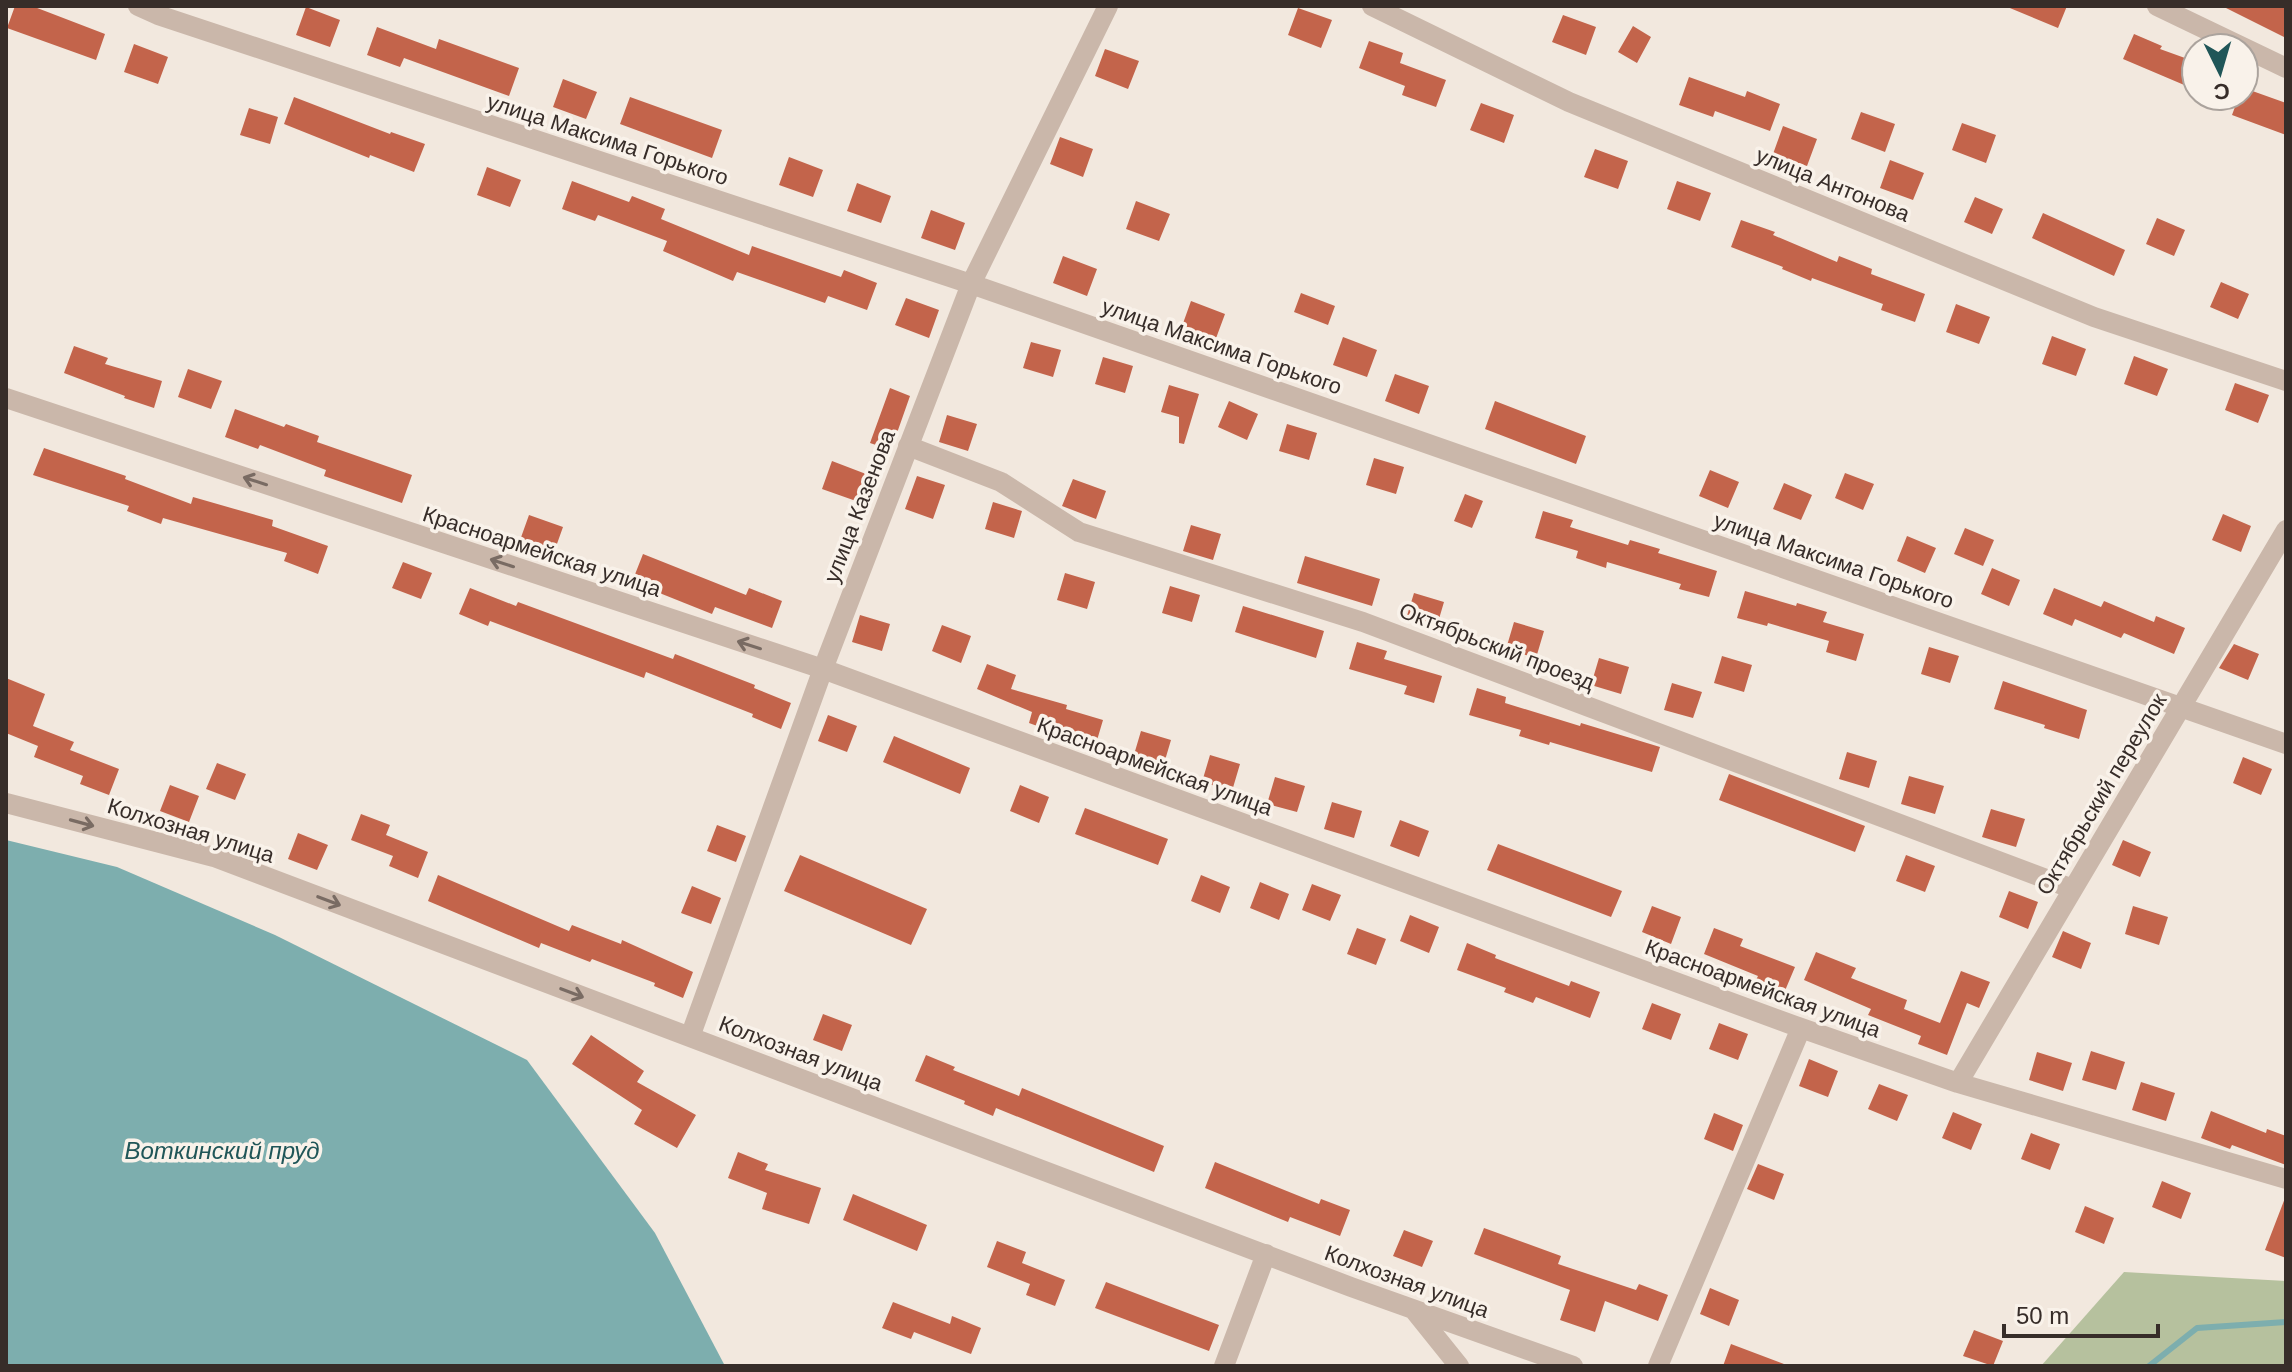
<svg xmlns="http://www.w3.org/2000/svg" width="2292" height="1372" viewBox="0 0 2292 1372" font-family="Helvetica,sans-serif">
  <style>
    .green { fill: #b6c19e }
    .water { fill: #7daeae }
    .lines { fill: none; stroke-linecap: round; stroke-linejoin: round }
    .stream { stroke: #7daeae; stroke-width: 6 }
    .building { fill: #c3644b }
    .minor { stroke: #cab7aa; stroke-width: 20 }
    .oneway { stroke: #796b63 }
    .labels { text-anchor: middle; stroke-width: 7; stroke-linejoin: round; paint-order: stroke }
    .street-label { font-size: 22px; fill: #372d29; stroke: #f9f2ea }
    .water-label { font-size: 24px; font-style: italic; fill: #205658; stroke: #f9f2ea }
  </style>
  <rect width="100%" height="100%" fill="#f2e8de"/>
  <path class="green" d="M2124 1272 2286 1281V1366H2041Z"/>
  <path class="water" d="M6 840 117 867 275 935 527 1060 655 1233 725 1366H6Z"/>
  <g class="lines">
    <path class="stream" d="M2149 1366 2197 1328 2286 1322"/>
  </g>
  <path class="building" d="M15 6H32L105 34 96 60 7 28Z
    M2005 6H2067L2058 28Z
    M2222 6H2286V38Z
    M306 7 340 20 330 47 296 35Z
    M1298 8 1332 20 1321 48 1288 35Z
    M1563 15 1596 27 1586 55 1552 42Z
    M1633 26 1651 37 1637 63 1618 52Z
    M377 27 436 49 439 39 519 68 509 96 404 58 400 67 367 55Z
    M2134 34 2162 46 2160 49 2196 62V90L2123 59Z
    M1369 41 1403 53 1400 63 1446 80 1436 107 1402 95 1405 86 1359 68Z
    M134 44 168 57 158 84 124 72Z
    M1105 49 1139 61 1128 89 1095 76Z
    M1689 77 1745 97 1747 91 1780 104 1770 131 1715 111 1713 117 1679 105Z
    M563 79 597 92 586 119 553 107Z
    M2244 88 2286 103V135L2232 115 2239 96H2244Z
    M294 97 390 134 391 132 425 144 414 172 370 155 369 158 284 124Z
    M630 97 722 130 712 158 620 124Z
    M1481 103 1514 115 1504 143 1470 130Z
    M249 108 278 117 270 144 240 135Z
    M1861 112 1895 124 1885 152 1851 139Z
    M1962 123 1996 135 1986 163 1952 150Z
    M1783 126 1817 139 1807 166 1773 154Z
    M1060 137 1093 149 1083 177 1050 164Z
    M1595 149 1628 161 1618 189 1584 177Z
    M789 157 823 170 813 197 779 185Z
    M1890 160 1924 173 1913 200 1880 188Z
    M487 167 521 180 510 207 477 195Z
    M572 181 629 202 632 196 665 209 661 219 749 255 752 246 841 277 844 270 877 283 867 310 828 296 825 303 737 272 733 281 663 251 667 241 598 215 595 221 562 209Z
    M1677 181 1711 193 1700 221 1667 209Z
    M857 183 891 196 881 223 847 211Z
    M1975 197 2003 209 1992 234 1964 222Z
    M1136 201 1170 214 1159 241 1126 229Z
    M931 210 965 223 955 250 921 238Z
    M2043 213 2125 250 2114 276 2032 238Z
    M2157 218 2185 230 2174 256 2146 244Z
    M1741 220 1775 232 1773 235 1837 262 1839 256 1872 269 1871 274 1925 294 1915 322 1881 310 1883 304 1812 278 1811 281 1782 269 1783 267 1731 247Z
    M1063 256 1097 269 1087 296 1053 283Z
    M2221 282 2249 294 2238 319 2210 307Z
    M1301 293 1335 306 1328 325 1294 312Z
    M906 298 939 310 929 338 895 325Z
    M1191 301 1225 314 1215 341 1181 329Z
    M1956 304 1990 317 1979 344 1946 332Z
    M2052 336 2086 349 2076 376 2042 364Z
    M1343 337 1377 350 1367 377 1333 365Z
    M1031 342 1061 350 1053 377 1023 368Z
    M74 346 108 358 105 364 162 381 154 408 124 398 125 396 64 373Z
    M2134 356 2168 369 2157 396 2124 384Z
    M1103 357 1133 366 1125 393 1095 384Z
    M188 369 222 381 211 409 178 397Z
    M1395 374 1429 386 1419 414 1385 401Z
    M2235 383 2269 395 2258 423 2225 410Z
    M1169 385 1199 394 1184 444 1179 443V417L1161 412Z
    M890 388 910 396 891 450 870 443Z
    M1229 401 1258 414 1247 440 1218 427Z
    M1495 401 1586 436 1576 464 1485 429Z
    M235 409 284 427 286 424 319 436 317 442 412 475 402 503 324 476 326 470 260 445 258 449 225 437Z
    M947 415 977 424 968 451 939 442Z
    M1287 424 1317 433 1309 460 1279 451Z
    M44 448 126 476 125 479 191 504 193 497 273 520 272 526 328 546 318 574 284 561 287 553 163 518 161 524 127 511 129 506 33 475Z
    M1374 458 1404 467 1396 494 1366 485Z
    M832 461 866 474 856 501 822 489Z
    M1710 470 1739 482 1728 508 1699 496Z
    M1845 473 1874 484 1863 510 1835 498Z
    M917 476 945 485 933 519 905 509Z
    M1073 479 1106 491 1096 519 1062 506Z
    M1784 483 1812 495 1801 520 1773 509Z
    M1465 494 1483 501 1472 528 1454 521Z
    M993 502 1022 511 1014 538 985 529Z
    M1543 511 1573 520 1570 527 1628 545 1630 540 1660 549 1658 553 1717 571 1709 597 1679 589 1681 584 1607 562 1606 568 1576 558 1578 551 1535 538Z
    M2223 514 2251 526 2241 552 2212 540Z
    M529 515 563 527 553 555 519 543Z
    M1191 525 1221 534 1213 560 1183 551Z
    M1965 528 1994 540 1983 566 1954 554Z
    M1907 536 1936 548 1925 573 1897 561Z
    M643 554 746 595 749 588 782 601 772 628 715 607 712 614 632 582Z
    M1305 556 1380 579 1372 606 1297 583Z
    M403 562 432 573 421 599 392 588Z
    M1992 568 2020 580 2009 606 1981 594Z
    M1065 573 1095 582 1087 609 1057 600Z
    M1170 586 1200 595 1192 622 1162 613Z
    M470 588 516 606 518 602 673 659 675 654 755 685 754 688 791 703 781 729 752 717 753 714 646 672 644 678 490 621 488 626 459 614Z
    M2054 588 2101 607 2104 601 2154 622 2156 616 2185 628 2174 654 2124 633 2121 638 2075 619 2072 626 2043 614Z
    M1745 591 1796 606 1797 603 1827 612 1823 622 1864 634 1856 661 1826 652 1829 641 1768 623 1767 626 1737 618Z
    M1414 593 1444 602 1436 629 1406 619Z
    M1243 606 1324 631 1316 658 1235 632Z
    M860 615 890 624 882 651 852 642Z
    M1514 622 1544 631 1536 658 1506 649Z
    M942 625 971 636 961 663 932 651Z
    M1357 642 1387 651 1384 659 1442 676 1434 703 1404 694 1407 686 1349 669Z
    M2234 644 2259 654 2248 680 2219 668Z
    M1929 647 1959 656 1950 683 1921 674Z
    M1722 656 1752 665 1744 692 1714 683Z
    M1599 658 1629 667 1621 694 1591 685Z
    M987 664 1016 675 1011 689 1067 705 1066 709 1103 720 1095 747 1029 723 1032 712 977 689Z
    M6 678 45 694 33 726 74 742 70 750 119 769 109 795 80 784 83 776 34 757 38 746 6 733Z
    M2003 681 2087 710 2079 739 2044 728 2045 725 1994 709Z
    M1672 683 1702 692 1693 718 1664 710Z
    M1477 688 1506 697 1505 703 1580 726 1581 723 1660 747 1652 772 1550 742 1549 745 1519 736 1521 730 1469 715Z
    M828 715 857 726 847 752 818 741Z
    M1141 731 1171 740 1163 767 1133 758Z
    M894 736 970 768 960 794 883 762Z
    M1847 752 1877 761 1869 788 1839 779Z
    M1210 755 1240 764 1232 791 1202 782Z
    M2243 757 2272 769 2261 795 2233 783Z
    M217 763 246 774 235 800 206 789Z
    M1729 774 1865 826 1855 852 1719 800Z
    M1909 776 1944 786 1935 814 1901 804Z
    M1275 777 1305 786 1297 812 1267 804Z
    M170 785 199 796 189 822 160 811Z
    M1020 785 1049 797 1039 823 1010 811Z
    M1332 802 1362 811 1354 838 1324 829Z
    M1085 808 1168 839 1158 865 1075 834Z
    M1991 809 2025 819 2016 847 1982 837Z
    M361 814 390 825 386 835 428 852 418 878 389 866 393 856 351 840Z
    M1400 820 1429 831 1419 857 1390 846Z
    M717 825 746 836 736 862 707 851Z
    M298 833 328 845 317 870 288 859Z
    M2123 840 2151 852 2140 877 2112 865Z
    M1498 844 1622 891 1611 917 1487 870Z
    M800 855 927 909 911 945 784 891Z
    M1906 855 1935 866 1925 892 1896 881Z
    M438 875 569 931 572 925 621 944 622 940 693 972 683 998 654 986 655 983 592 959 590 962 541 943 539 948 428 901Z
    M1201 875 1230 887 1220 913 1191 901Z
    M1260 882 1289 894 1279 920 1250 908Z
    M1312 884 1341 895 1330 921 1302 910Z
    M692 886 721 898 711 924 681 913Z
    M2009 891 2038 902 2028 929 1999 917Z
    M1652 906 1681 917 1671 944 1642 932Z
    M2133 906 2168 917 2159 945 2125 934Z
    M1410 915 1439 927 1429 953 1400 941Z
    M1357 928 1386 939 1376 965 1347 954Z
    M1714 928 1743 939 1740 946 1795 967 1784 993 1755 982 1758 976 1704 954Z
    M2063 931 2091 943 2081 969 2052 957Z
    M1467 943 1496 955 1495 958 1569 986 1571 981 1600 992 1590 1018 1536 997 1533 1003 1504 992 1506 988 1457 970Z
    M1816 952 1856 968 1851 978 1907 1000 1904 1009 1940 1023 1961 971 1990 982 1979 1008 1967 1003 1947 1055 1918 1044 1921 1036 1868 1015 1871 1009 1804 980Z
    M1652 1003 1681 1014 1671 1040 1642 1029Z
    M823 1014 852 1025 842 1051 813 1040Z
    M1719 1023 1748 1034 1738 1060 1709 1049Z
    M591 1035 644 1071 637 1082 696 1115 677 1148 634 1124 642 1110 572 1064Z
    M2091 1051 2125 1062 2116 1090 2082 1080Z
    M2037 1052 2072 1063 2063 1091 2029 1080Z
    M926 1055 955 1067 953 1070 1019 1096 1022 1088 1164 1146 1154 1172 996 1108 993 1116 964 1104 965 1101 915 1081Z
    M1809 1059 1838 1071 1828 1097 1799 1086Z
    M2141 1082 2175 1093 2166 1121 2132 1110Z
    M1879 1084 1908 1095 1897 1121 1868 1109Z
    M2211 1111 2266 1133 2267 1129 2286 1136V1165L2232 1145 2230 1149 2201 1138Z
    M1953 1112 1982 1124 1971 1150 1942 1138Z
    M1714 1113 1743 1125 1733 1151 1704 1139Z
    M2031 1133 2060 1144 2050 1170 2021 1159Z
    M738 1152 768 1164 765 1170 821 1188 809 1224 762 1209 767 1193 728 1178Z
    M1215 1162 1319 1204 1321 1199 1350 1210 1340 1236 1290 1217 1288 1222 1205 1188Z
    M1758 1164 1784 1174 1774 1200 1747 1189Z
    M2162 1181 2191 1193 2181 1219 2152 1207Z
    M853 1194 927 1225 917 1251 843 1220Z
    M2285 1198 2286 1199V1258L2265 1250Z
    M2085 1206 2114 1218 2104 1244 2075 1232Z
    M1484 1228 1561 1256 1558 1264 1636 1290 1639 1284 1668 1295 1658 1321 1605 1301 1595 1332 1560 1320 1570 1290 1474 1254Z
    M1404 1230 1433 1241 1422 1267 1393 1256Z
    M997 1241 1026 1252 1022 1263 1065 1280 1055 1306 1026 1295 1030 1284 987 1267Z
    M1106 1282 1219 1325 1209 1351 1095 1308Z
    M1710 1288 1739 1300 1729 1326 1700 1314Z
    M893 1302 950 1324 952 1316 981 1328 971 1354 914 1332 911 1339 882 1328Z
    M1974 1330 2003 1341 1993 1366 1963 1356Z
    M1731 1344 1784 1364V1366H1723Z"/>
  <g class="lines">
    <path class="minor" d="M138 6 158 15 971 284 2286 744
      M1372 6 1569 102 2094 317 2286 381
      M2157 6 2286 68
      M6 398 823 669 1801 1028 1958 1083 2286 1179
      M908 446 1001 482 1079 532 1363 622 2073 889
      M6 803 214 857 1351 1287 1573 1366
      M690 1037 823 669 971 284 1108 6
      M1958 1083 2286 530
      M1414 1310 1459 1366
      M1224 1366 1266 1254
      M1658 1366 1801 1028"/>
  </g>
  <defs><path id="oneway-shaft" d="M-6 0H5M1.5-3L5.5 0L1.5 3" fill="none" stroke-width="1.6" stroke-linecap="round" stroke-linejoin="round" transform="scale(2)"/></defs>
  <g class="oneway">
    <use href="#oneway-shaft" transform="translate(255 481) rotate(-162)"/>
    <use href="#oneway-shaft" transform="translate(502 563) rotate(-162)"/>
    <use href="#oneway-shaft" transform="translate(749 645) rotate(-162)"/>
    <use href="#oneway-shaft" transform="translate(82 823) rotate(15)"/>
    <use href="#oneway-shaft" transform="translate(329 901) rotate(21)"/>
    <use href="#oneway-shaft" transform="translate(572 993) rotate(21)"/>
  </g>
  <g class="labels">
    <g class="street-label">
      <text transform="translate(608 139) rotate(18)" y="8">улица Максима Горького</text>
      <text transform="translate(1833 184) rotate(22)" y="8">улица Антонова</text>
      <text transform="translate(1222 346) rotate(19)" y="8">улица Максима Горького</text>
      <text transform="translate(859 506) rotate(-69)" y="8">улица Казенова</text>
      <text transform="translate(542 551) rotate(18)" y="8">Красноармейская улица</text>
      <text transform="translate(1834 560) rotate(19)" y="8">улица Максима Горького</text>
      <text transform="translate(1497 646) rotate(21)" y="8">Октябрьский проезд</text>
      <text transform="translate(1155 766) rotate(20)" y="8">Красноармейская улица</text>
      <text transform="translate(2101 794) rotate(-59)" y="8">Октябрьский переулок</text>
      <text transform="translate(191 830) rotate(17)" y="8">Колхозная улица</text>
      <text transform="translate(1763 988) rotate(20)" y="8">Красноармейская улица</text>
      <text transform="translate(801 1053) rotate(21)" y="8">Колхозная улица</text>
      <text transform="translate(1407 1281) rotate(20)" y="8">Колхозная улица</text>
    </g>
    <g class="water-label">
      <text x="222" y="1159">Воткинский пруд</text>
    </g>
  </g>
  <rect width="2292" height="1372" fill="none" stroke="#372d29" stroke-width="16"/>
  <g transform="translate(2220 72) rotate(175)"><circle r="38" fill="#f9f2ea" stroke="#aba39d" stroke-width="2"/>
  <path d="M0-6L14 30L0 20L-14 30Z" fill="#205658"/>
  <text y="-12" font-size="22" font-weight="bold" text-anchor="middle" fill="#372d29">С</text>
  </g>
  <path d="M2004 1324v12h154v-12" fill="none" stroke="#372d29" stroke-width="4"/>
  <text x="2016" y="1324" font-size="24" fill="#372d29" stroke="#f9f2ea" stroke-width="6" paint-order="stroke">50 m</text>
</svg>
